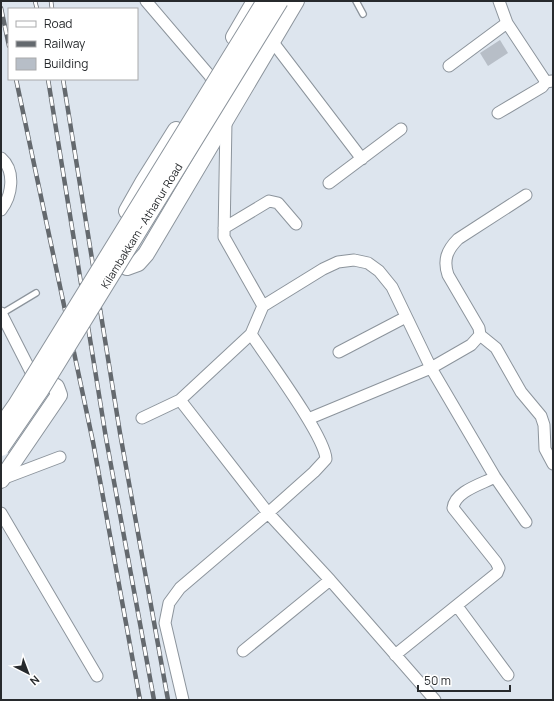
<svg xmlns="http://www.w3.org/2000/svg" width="554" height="701" viewBox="0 0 554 701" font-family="Manrope,sans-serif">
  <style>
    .building { fill: #b7bec7 }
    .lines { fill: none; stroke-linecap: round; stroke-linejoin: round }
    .lane-casing { stroke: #8c949c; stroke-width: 8 }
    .street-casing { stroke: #8c949c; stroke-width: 13 }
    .secondary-casing { stroke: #8c949c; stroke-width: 18 }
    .lane { stroke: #fff; stroke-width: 5.5 }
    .street { stroke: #fff; stroke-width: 11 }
    .secondary { stroke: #fff; stroke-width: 16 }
    .rail-casing { stroke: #64696e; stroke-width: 4.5 }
    .rail { stroke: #fff; stroke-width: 3; stroke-dasharray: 9; stroke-linecap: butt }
    .secondary-bridge-casing { stroke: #8c949c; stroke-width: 18; stroke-linecap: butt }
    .secondary-bridge { stroke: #fff; stroke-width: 16 }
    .labels { text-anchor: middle; stroke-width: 3.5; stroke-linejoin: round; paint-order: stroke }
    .street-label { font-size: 11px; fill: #272a2d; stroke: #fff }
  </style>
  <rect width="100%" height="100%" fill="#dde5ee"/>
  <path class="building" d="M500 40 508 53 488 66 480 53Z"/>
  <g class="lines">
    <g class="lane-casing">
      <path id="lane" d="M356 1 363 14
        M1 314 36 293"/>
    </g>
    <g class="street-casing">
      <path id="street" d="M146 1 210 76 215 88
        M499 1 507 23 546 82
        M272 41 362 159
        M449 66 507 23
        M498 113 542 87 546 82 552 81
        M1 158C16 171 12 196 1 210
        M329 183 401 129
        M224 228 269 201 278 203 296 224
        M263 306 323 269 338 262 354 260 368 263 379 271 392 287 431 368 495 477 526 522
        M1 313 32 374
        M480 335 496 348 521 392 541 416 544 425 545 449 553 464
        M339 352 406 317
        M180 400 268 513 330 580 435 700
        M142 418 180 400 251 334 263 306 224 237 226 121
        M308 419 431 368 471 345 480 335 479 328 448 275C443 260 447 250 458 239L526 195
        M2 479 60 457
        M1 513 97 676
        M457 606 508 675
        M243 651 330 580
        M395 655 497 573 499 568 496 562 453 508C455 491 482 484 495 477
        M183 700 165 623 169 603 180 588 268 513 314 472 326 459C325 436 266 357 251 334"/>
    </g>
    <g class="secondary-casing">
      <path id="secondary" d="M234 37 255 1
        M127 211 144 181 176 130
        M113 251 119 262 127 267 138 263 146 254 296 1
        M1 480 59 395 56 387 34 375"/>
    </g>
    <use href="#lane" class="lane"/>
    <use href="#street" class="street"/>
    <use href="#secondary" class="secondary"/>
    <g class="rail-casing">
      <path id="rail" d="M35 1 37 9
        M51 1 52 9
        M1 8 9 46
        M16 79 93 442 140 700
        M48 79 106 438 154 700
        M63 79 120 433 168 700"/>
    </g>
    <use href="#rail" class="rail"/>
    <g class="secondary-bridge-casing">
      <g id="secondary-bridge">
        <path d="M1 426 16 405 265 1"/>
        <path id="s1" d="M1 448 40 391 280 1"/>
      </g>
    </g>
    <use href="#secondary-bridge" class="secondary-bridge"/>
  </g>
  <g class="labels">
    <g class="street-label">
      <text dy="4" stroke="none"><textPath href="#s1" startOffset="263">Kilambakkam - Athanur Road</textPath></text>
    </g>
  </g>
  <rect width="554" height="701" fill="none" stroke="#272a2d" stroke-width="4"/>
  <rect x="8" y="8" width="130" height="72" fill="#ffffff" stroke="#a9aaab"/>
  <rect x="16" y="21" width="20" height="6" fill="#ffffff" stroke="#a9aaab"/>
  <text x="44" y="28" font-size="12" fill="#272a2d">Road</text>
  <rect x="16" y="41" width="20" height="6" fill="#64696e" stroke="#a9aaab"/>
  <text x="44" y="48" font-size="12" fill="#272a2d">Railway</text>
  <rect x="16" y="58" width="20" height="12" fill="#b7bec7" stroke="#a9aaab"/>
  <text x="44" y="68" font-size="12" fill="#272a2d">Building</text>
  <g transform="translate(28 673) rotate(138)" stroke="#ffffff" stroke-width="3" paint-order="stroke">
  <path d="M0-3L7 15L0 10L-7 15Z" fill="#272a2d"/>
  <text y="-6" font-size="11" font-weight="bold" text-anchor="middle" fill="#272a2d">N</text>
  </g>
  <path d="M418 685v6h92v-6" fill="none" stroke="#272a2d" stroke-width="2"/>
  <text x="424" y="685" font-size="12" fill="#272a2d" stroke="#ffffff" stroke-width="3" paint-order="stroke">50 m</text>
</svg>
